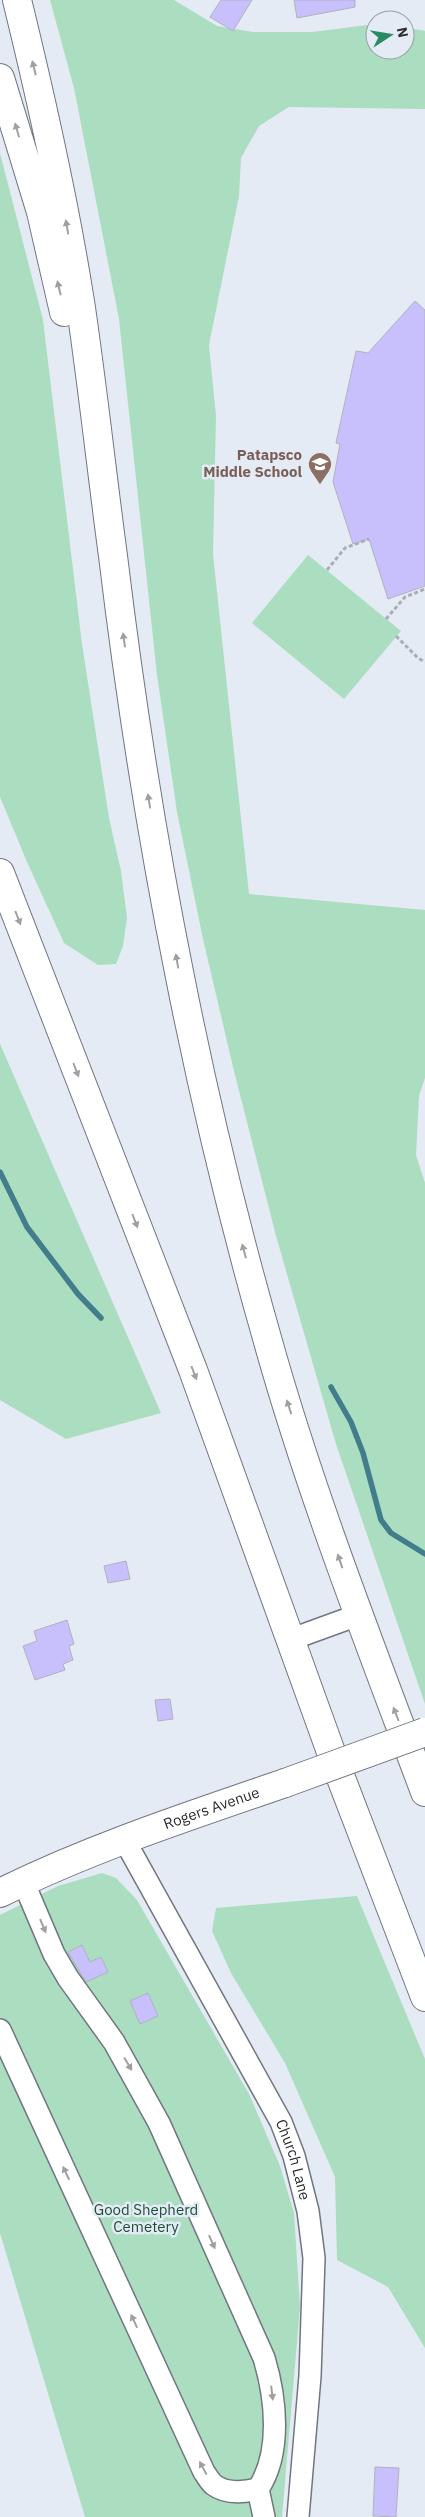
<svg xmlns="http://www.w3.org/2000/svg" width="425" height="2517" viewBox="0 0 425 2517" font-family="'IBM Plex Sans',sans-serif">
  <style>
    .green { fill: #abddc1 }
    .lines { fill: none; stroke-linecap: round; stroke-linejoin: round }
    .stream { stroke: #417d8a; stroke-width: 5.5 }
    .building { fill: #c8c0fd; stroke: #b2b1bb }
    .minor-casing { stroke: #71767f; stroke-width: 24 }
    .major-casing { stroke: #71767f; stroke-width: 30 }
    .highway-casing { stroke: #71767f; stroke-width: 30 }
    .path { stroke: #a8aeb5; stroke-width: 3; stroke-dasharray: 4 2.5; stroke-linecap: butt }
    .minor { stroke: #fff; stroke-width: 21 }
    .major { stroke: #fff; stroke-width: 28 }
    .highway { stroke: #fff; stroke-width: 28 }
    .major-bridge-casing { stroke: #71767f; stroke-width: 30; stroke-linecap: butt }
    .major-bridge { stroke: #fff; stroke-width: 28 }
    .oneway { fill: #a0a0a2 }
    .labels { text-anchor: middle; stroke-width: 5; stroke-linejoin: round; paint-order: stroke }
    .education-label { font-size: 15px; font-weight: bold; fill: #785e54; stroke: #e4ebf4; text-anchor: end }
    .street-label { font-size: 15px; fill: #2b2d31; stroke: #e4ebf4 }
    .park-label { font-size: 15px; fill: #1c4f37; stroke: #e4ebf4 }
  </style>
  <rect width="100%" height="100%" fill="#e4ebf4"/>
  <path class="green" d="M50 0H174L217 26 253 32H312L375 24V50H405V27L425 31V109L289 107 259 126 241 158 239 196 209 345 216 416 213 554 249 894 425 910V1078L419 1096 416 1155 425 1183V1704L336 1444 276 1236 234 1071 203 939 177 812 157 675 119 319 74 88Z
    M0 153 43 320 82 644 109 818 121 871 127 918 123 946 116 964 98 965 64 943 27 862 0 797Z
    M308 555 401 631 344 699 252 623Z
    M0 1044 161 1413 66 1439 0 1400Z
    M102 1873 116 1878 137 1900 249 2094 280 2166 294 2213 300 2307 282 2517H85L0 2233V1915L58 1886Z
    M357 1896 425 2059V2348L388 2287 337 2260 335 2177 285 2063 231 1973 212 1931 216 1908Z"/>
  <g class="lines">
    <path class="stream" d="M0 1172 27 1227 78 1294 101 1318
      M331 1387 351 1422 363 1453 381 1520 391 1533 425 1554"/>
  </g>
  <path class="building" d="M221 0H252L233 31 210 17Z
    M294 0H355V7L297 18Z
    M415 301 425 310V586L388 599 369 539 353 544 333 482 340 444 336 443 356 351 368 353Z
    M126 1561 130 1579 108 1583 104 1566Z
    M67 1620 74 1644 69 1646 73 1660 63 1664 65 1670 35 1680 23 1646 37 1641 34 1631Z
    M170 1699 173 1719 158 1721 155 1700Z
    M82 1945 90 1962 101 1957 108 1972 86 1982 68 1952Z
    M148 1993 158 2016 140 2024 130 2001Z
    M375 2467 399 2468 396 2517 373 2516Z"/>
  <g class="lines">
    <g class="minor-casing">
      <g id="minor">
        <path d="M292 1639 358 1615"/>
        <path id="s1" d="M125 1841 281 2122 294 2156 308 2211 314 2258 310 2376 298 2517"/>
        <path d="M0 2030 204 2472C207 2476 210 2482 214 2485 226 2494 245 2492 258 2489 282 2453 276 2398 264 2358L159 2123 114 2042 68 1978 54 1954 23 1881"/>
        <path d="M258 2489 264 2517"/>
      </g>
    </g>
    <g class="major-casing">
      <g id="major">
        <path id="s2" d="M0 1893C91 1848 189 1816 285 1783"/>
      </g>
    </g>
    <g class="highway-casing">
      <path id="highway" d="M17 0C42 102 65 204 81 308 93 391 102 474 113 556 130 697 152 838 180 977 204 1098 233 1219 267 1338 310 1492 369 1642 425 1792
        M0 78 41 212 64 312
        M0 873 193 1370 331 1752 425 1997"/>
    </g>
    <path class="path" d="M327 570 345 548 369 539
      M386 619 405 597 425 589
      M396 636 418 658 425 662"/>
    <use href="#minor" class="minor"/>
    <use href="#major" class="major"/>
    <use href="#highway" class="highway"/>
    <g class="major-bridge-casing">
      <path id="major-bridge" d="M285 1783 425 1732"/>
    </g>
    <use href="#major-bridge" class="major-bridge"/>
  </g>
  <defs><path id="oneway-solid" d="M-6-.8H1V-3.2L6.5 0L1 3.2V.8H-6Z" transform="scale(1.25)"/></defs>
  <g class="oneway">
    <use href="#oneway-solid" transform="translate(34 68) rotate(-104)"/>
    <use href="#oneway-solid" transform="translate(17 130) rotate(-106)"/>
    <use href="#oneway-solid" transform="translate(67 227) rotate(-100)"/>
    <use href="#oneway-solid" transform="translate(59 288) rotate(-103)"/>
    <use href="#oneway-solid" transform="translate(124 640) rotate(-98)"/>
    <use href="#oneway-solid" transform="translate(149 801) rotate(-99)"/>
    <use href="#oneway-solid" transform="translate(18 918) rotate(69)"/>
    <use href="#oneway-solid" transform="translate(177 961) rotate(-100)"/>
    <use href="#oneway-solid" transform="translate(76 1070) rotate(69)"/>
    <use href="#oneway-solid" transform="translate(135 1221) rotate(69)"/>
    <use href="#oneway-solid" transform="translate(244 1251) rotate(-105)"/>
    <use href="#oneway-solid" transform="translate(194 1373) rotate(69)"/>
    <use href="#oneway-solid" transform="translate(289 1407) rotate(-108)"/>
    <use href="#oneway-solid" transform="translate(340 1561) rotate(-109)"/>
    <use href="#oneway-solid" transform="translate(396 1714) rotate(-111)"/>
    <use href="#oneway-solid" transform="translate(43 1926) rotate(67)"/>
    <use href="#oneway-solid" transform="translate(128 2064) rotate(59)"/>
    <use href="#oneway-solid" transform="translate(66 2173) rotate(-115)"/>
    <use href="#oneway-solid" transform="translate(212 2242) rotate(66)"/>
    <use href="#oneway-solid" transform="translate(134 2321) rotate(-115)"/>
    <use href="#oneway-solid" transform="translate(272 2393) rotate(83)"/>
    <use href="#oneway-solid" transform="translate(203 2468) rotate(-118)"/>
  </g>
  <defs>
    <g id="school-pin" transform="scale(1.25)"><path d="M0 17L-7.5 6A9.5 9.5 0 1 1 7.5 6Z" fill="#8d6e63" stroke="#e4ebf4"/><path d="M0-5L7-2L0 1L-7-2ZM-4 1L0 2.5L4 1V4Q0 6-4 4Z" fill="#fff"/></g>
  </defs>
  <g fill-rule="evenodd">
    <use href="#school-pin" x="320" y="464"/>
  </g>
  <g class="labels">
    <g class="education-label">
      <text x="302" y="460">Patapsco<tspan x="302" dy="17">Middle School</tspan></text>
    </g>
    <g class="street-label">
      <text dy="5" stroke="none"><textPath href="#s2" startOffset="228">Rogers Avenue</textPath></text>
      <text dy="5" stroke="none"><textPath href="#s1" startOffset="361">Church Lane</textPath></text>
    </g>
    <g class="park-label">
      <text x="146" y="2215">Good Shepherd<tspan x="146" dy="17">Cemetery</tspan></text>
    </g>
  </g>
  <g transform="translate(390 35) rotate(78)"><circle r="24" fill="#e4ebf4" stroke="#9a9fa6"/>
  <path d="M0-4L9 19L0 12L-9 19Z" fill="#2a8a63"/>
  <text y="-8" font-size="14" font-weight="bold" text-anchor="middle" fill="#2b2d31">N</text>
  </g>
</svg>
